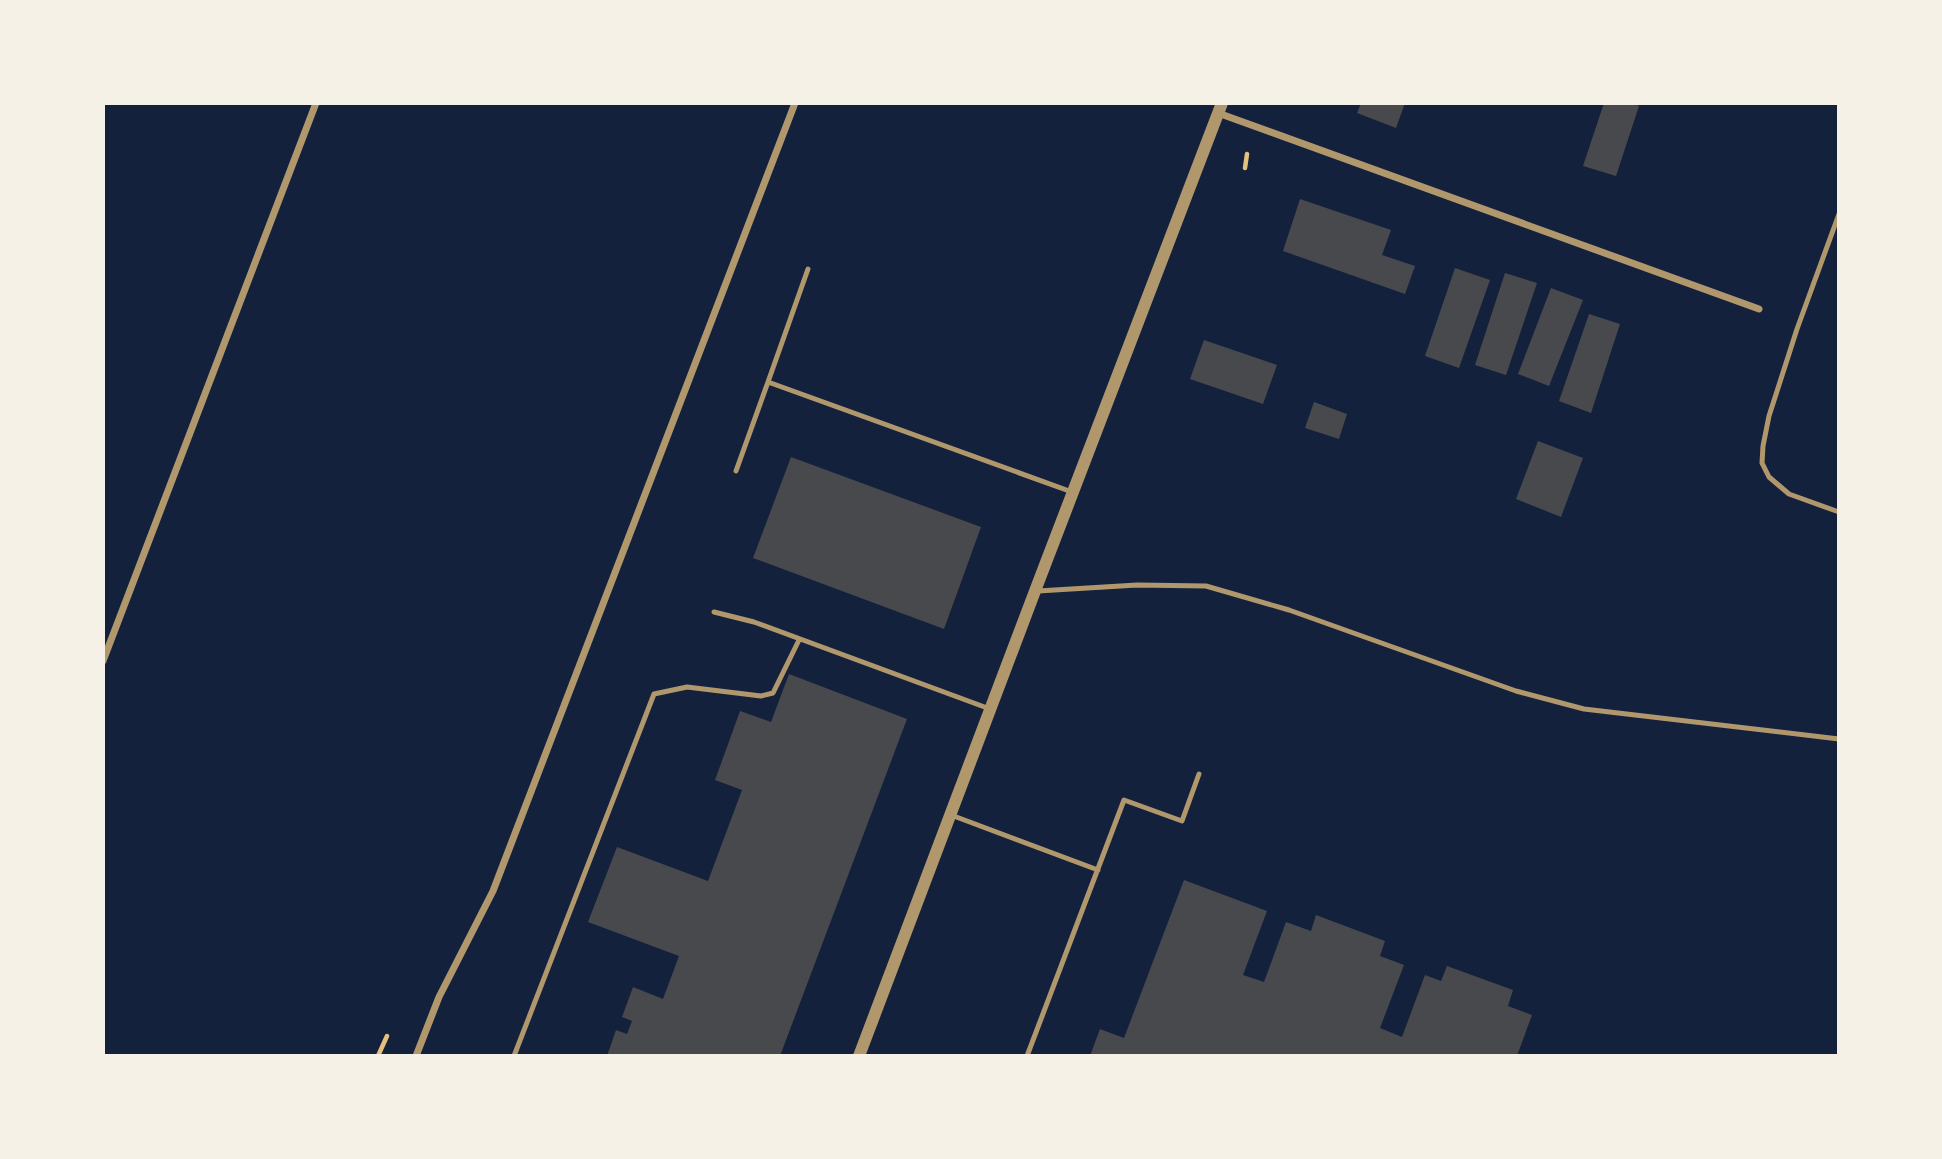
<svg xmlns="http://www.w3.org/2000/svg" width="1942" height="1159" viewBox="0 0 1942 1159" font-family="'Libre Baskerville',serif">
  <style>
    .building { fill: #48494c }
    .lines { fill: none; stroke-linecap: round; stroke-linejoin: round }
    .path { stroke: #e5c07b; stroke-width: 4.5 }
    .service { stroke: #b1986c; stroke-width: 5 }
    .minor { stroke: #b1986c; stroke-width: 7 }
    .tertiary { stroke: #b1986c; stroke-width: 12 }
  </style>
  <rect width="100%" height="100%" fill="#14213d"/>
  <path class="building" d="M1361 103H1405L1396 128 1357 113Z
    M1604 103H1632L1639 106 1616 176 1583 166Z
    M1300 199 1391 230 1382 255 1415 266 1405 294 1283 251Z
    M1455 268 1490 280 1459 368 1425 356Z
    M1505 273 1537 283 1506 375 1475 365Z
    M1551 288 1583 300 1549 386 1518 374Z
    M1589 314 1620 324 1591 413 1559 401Z
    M1204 340 1277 365 1263 404 1190 379Z
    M1314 402 1347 414 1339 439 1305 428Z
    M1538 441 1583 458 1561 517 1516 499Z
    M791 457 981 527 944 629 753 558Z
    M789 674 907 719 780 1056H607L616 1030 627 1034 632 1021 622 1017 633 987 663 999 679 956 588 922 617 847 708 881 742 790 715 780 740 711 771 722Z
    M1184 880 1267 911 1243 975 1264 982 1286 922 1311 931 1316 915 1385 941 1380 956 1404 965 1380 1028 1402 1037 1425 975 1441 981 1447 966 1513 990 1508 1006 1532 1015 1517 1056H1090L1100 1029 1124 1038Z"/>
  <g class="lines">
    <path class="path" d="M1245 168 1247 154
      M378 1056 387 1036"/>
    <path class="service" d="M1839 214 1797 329 1769 416 1763 446 1762 463 1769 477 1789 494 1839 512
      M808 269 768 382 1072 492
      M736 471 768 382
      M1038 591 1137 585 1206 586 1289 610 1516 691 1584 709 1839 739
      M714 612 754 622 990 709
      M951 815 1098 870
      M514 1056 654 694 687 687 761 696 773 693 799 640
      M1027 1056 1124 800 1182 821 1199 774"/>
    <path class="minor" d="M1218 113 1759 309
      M103 661 316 103
      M416 1056 439 997 493 891 795 103"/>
    <path class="tertiary" d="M859 1056 1035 591 1222 103"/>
  </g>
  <rect width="1942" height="1159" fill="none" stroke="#f6f1e7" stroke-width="210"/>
</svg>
